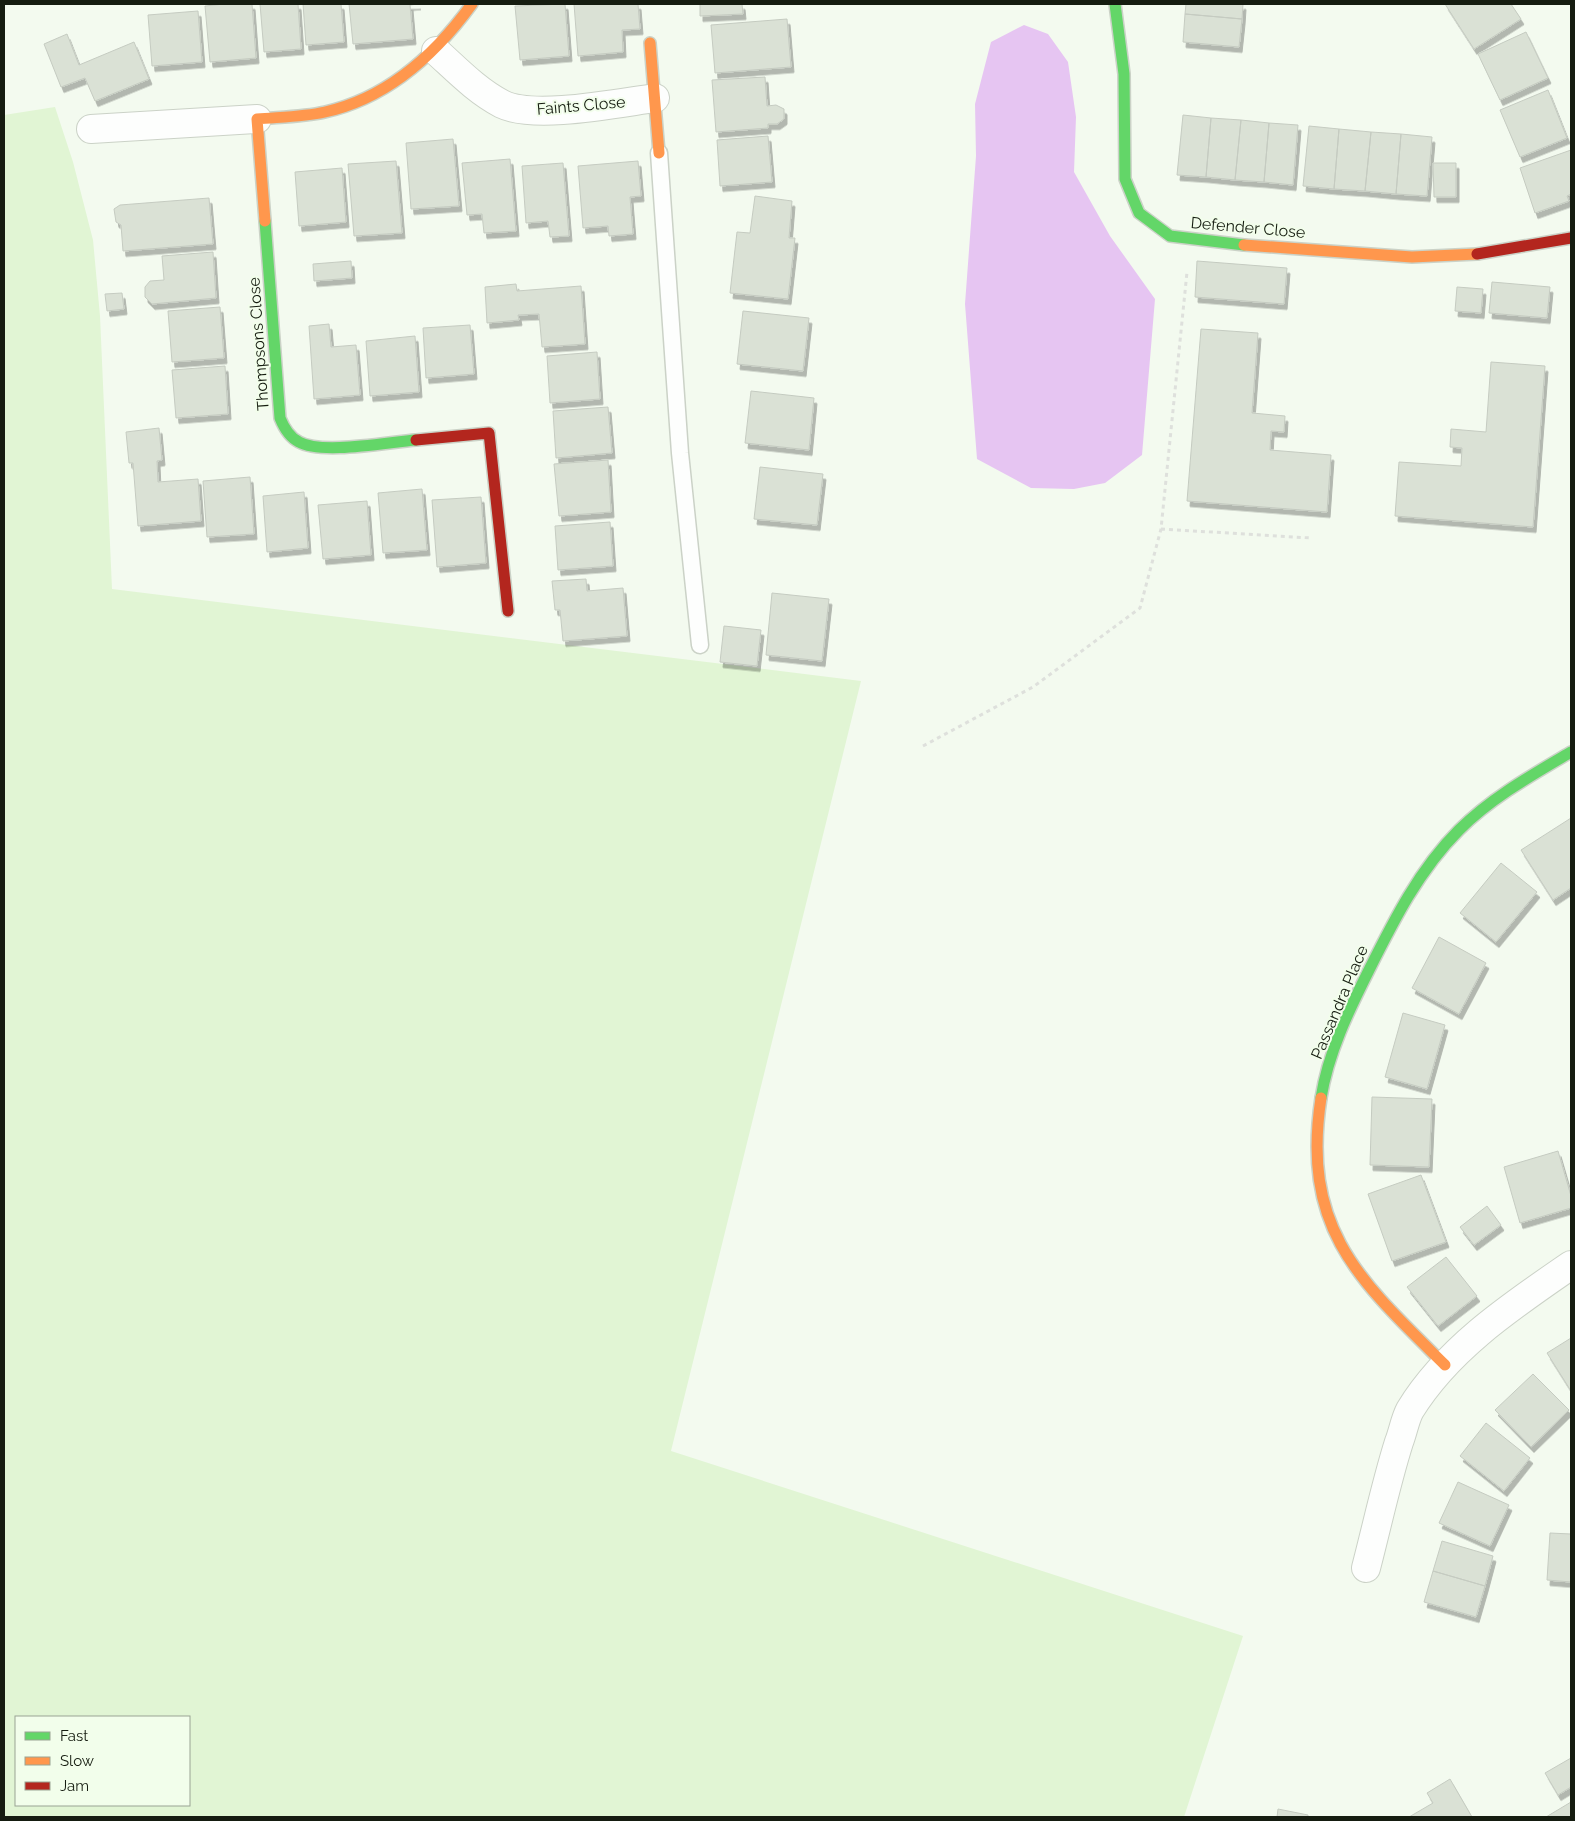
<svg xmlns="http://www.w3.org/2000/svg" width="1575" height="1821" viewBox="0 0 1575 1821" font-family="Raleway,sans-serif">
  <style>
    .green { fill: #e1f5d4; fill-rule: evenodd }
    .water { fill: #e6c5f2 }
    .building { fill: #dae1d5; stroke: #c5cbc1; filter: url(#shadow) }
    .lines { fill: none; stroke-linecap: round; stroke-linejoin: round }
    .lane-casing { stroke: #cbd2c7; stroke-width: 19 }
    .street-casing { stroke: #cbd2c7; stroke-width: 30 }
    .fast-casing { stroke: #cbd2c7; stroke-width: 14 }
    .slow-casing { stroke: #cbd2c7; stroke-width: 14 }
    .jam-casing { stroke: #cbd2c7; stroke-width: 14 }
    .path { stroke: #dee0dc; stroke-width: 3; stroke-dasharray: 4 4; stroke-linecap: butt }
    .lane { stroke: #fdfefd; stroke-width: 16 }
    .street { stroke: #fdfefd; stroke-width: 28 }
    .fast { stroke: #63d668; stroke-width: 11 }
    .slow { stroke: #ff974d; stroke-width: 11 }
    .jam { stroke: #b3261e; stroke-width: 11 }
    .labels { text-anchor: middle; stroke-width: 4; stroke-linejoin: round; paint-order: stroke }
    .street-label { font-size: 16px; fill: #151c10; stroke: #f2feeb }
  </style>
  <defs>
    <filter id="shadow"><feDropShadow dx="3" dy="5.5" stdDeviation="0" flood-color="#0004"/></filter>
  </defs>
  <rect width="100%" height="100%" fill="#f3faef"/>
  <path class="green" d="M55 107 73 162 93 240 100 316 112 589 861 681 671 1451 1243 1636 1184 1817H4V115ZM16 1717H189V1805H16Z"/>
  <path class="water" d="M1024 25 1048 34 1068 62 1076 117 1074 172 1110 236 1155 299 1142 455 1105 483 1074 489 1031 488 977 459 965 304 976 156 975 104 991 42Z"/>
  <path class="building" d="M224 4H252L256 58 210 62 205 6Z
    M260 4H298L301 49 264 52Z
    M303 4H341L344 42 306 45Z
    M349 4H418L410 5 413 39 353 44Z
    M565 4 569 56 520 60 515 6Z
    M574 4H638L640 29 622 30 623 52 578 56Z
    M700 4H742L743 14 700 16Z
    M1186 4H1243L1242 19 1185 14Z
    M1445 4H1511L1521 19 1474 49Z
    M198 11 202 62 152 66 148 15Z
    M1185 14 1242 19 1239 47 1183 42Z
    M787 19 791 67 715 73 711 25Z
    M1526 32 1548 78 1500 100 1478 54Z
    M67 34 79 65 134 42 149 79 95 101 85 78 61 87 44 44Z
    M765 77 767 106 776 105 784 109V119L777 124H768V128L716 132 712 80Z
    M1548 90 1567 138 1520 157 1500 110Z
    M1183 115 1211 118 1206 177 1177 175Z
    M1211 118 1241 120 1235 180 1206 177Z
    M1241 120 1269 123 1264 182 1235 180Z
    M1269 123 1298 125 1293 185 1264 182Z
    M1309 126 1339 129 1334 189 1303 186Z
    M1339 129 1371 132 1365 191 1334 189Z
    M1371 132 1401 134 1396 194 1365 191Z
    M1401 134 1432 137 1427 196 1396 194Z
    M768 136 772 182 720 186 717 140Z
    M453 139 459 206 411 209 406 143Z
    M1571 150V194L1567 196 1569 201 1535 213 1520 168Z
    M510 159 516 231 484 233 482 214 467 215 462 163Z
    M396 161 402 233 354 236 348 164Z
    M638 161 641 196 630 197 633 234 609 236 608 226 583 228 578 166Z
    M563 163 569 236 550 237 548 221 526 223 522 166Z
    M1433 163H1456V197H1434Z
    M342 168 346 222 299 226 295 172Z
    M755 196 792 201 789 238H795L788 299 730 293 737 232 750 233Z
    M209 198 213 244 123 251 121 225 116 222 114 209 120 205Z
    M213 252 216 298 152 304 145 297V287L150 281 164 280 162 256Z
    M351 261 352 278 314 281 313 264Z
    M1197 261 1287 268 1284 304 1195 297Z
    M1492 282 1550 287 1547 318 1489 313Z
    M516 284 517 291 581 286 585 344 542 347 539 314 518 315 519 320 487 323 485 287Z
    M1457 287 1483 289 1481 313 1455 311Z
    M122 293 124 309 107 311 105 294Z
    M220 307 224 358 172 362 168 311Z
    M743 311 809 318 803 371 737 364Z
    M329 324 331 347 356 345 360 395 314 399 309 326Z
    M470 325 474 374 426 378 423 328Z
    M1201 329 1258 333 1252 413 1285 416 1284 432 1271 431 1270 450 1331 455 1327 512 1187 501Z
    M415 336 419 392 370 396 366 341Z
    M597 352 600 399 550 403 547 356Z
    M1491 362 1545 366 1533 527 1395 516 1399 462 1461 466 1462 448 1450 447 1451 429 1486 432Z
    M225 366 228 414 176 418 172 370Z
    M751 391 814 398 809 450 745 443Z
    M608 407 612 453 556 458 553 411Z
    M159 428 162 460 157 461 158 482 198 479 201 521 138 526 133 463H129L126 432Z
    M608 460 611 512 559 516 554 464Z
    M760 467 823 474 817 525 754 519Z
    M250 477 254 534 207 537 203 481Z
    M422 489 427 550 383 553 378 493Z
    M304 492 308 548 267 552 263 496Z
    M481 497 486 563 437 567 432 500Z
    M367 501 371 555 323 559 318 505Z
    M610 522 613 566 558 570 555 526Z
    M586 579 587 591 623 588 627 636 563 641 560 610H555L552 581Z
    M772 593 829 599 822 661 766 655Z
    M724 626 761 630 757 666 720 662Z
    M1571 818V888L1553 900 1521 850Z
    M1501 863 1537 892 1496 942 1460 913Z
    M1439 937 1486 963 1459 1014 1412 988Z
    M1403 1013 1445 1025 1427 1089 1385 1077Z
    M1372 1097 1432 1099 1429 1167 1370 1165Z
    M1558 1151 1571 1196V1208L1520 1223 1504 1167Z
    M1421 1175 1446 1242 1392 1261 1368 1194Z
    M1487 1206 1501 1225 1474 1245 1460 1227Z
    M1446 1257 1477 1296 1438 1326 1407 1287Z
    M1571 1338V1391L1547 1353Z
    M1533 1374 1569 1410 1531 1447 1495 1410Z
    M1486 1423 1530 1458 1504 1491 1460 1456Z
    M1458 1482 1509 1505 1490 1546 1439 1523Z
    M1550 1533 1571 1534V1582L1547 1580Z
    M1442 1541 1493 1556 1485 1586 1433 1571Z
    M1433 1571 1485 1586 1476 1617 1424 1602Z
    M1571 1758V1787L1558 1795 1545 1773Z
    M1450 1779 1472 1817H1409L1433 1803 1427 1793Z
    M1571 1802V1817H1546Z
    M1278 1809 1308 1815V1817H1277Z"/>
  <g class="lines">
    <g class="lane-casing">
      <path id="lane" d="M659 153 680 453 700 645"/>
    </g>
    <g class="street-casing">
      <path id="street" d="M436 51C457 70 477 91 502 104 534 120 618 103 655 98
        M91 129 257 119
        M1366 1568C1377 1526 1386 1483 1399 1442 1403 1432 1405 1419 1410 1410 1448 1348 1513 1305 1571 1265"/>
    </g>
    <g class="fast-casing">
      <path id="fast" d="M1115 4 1124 74 1125 179 1139 213 1170 236 1244 245
        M265 221 280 418C284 428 289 437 299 442 322 455 388 442 416 440
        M1321 1098C1328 1053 1349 1010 1369 970 1394 920 1419 870 1459 830 1491 798 1532 775 1571 752"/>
    </g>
    <g class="slow-casing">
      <path id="slow" d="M650 43 659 153
        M265 221 257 119C280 117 303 117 325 112 388 98 435 55 472 4
        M1244 245 1412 257 1477 254
        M1321 1098C1301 1229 1359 1280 1445 1365"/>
    </g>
    <g class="jam-casing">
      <path id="jam" d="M1477 254 1571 238
        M416 440 489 433 508 611"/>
    </g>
    <path class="path" d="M1161 529 1311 538
      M923 746 1033 687 1140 608 1161 529 1187 272"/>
    <use href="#lane" class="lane"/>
    <use href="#street" class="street"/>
    <use href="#fast" class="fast"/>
    <use href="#slow" class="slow"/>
    <use href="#jam" class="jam"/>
  </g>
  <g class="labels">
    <g class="street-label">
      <text transform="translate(581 105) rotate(-5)" y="6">Faints Close</text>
      <text transform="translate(1248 227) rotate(5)" y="6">Defender Close</text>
      <text transform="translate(258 344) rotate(-94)" y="6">Thompsons Close</text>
      <text transform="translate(1339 1002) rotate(-67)" y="6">Passandra Place</text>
    </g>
  </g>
  <rect width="1575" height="1821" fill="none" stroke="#151c10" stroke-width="10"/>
  <rect x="15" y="1716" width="175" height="90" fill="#f2feeb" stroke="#9aa493"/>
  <rect x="25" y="1732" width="25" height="8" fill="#63d668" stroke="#9aa493"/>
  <text x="60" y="1741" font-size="15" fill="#151c10">Fast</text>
  <rect x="25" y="1757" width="25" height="8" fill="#ff974d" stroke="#9aa493"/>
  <text x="60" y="1766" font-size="15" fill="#151c10">Slow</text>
  <rect x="25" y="1782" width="25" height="8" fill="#b3261e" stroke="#9aa493"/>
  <text x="60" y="1791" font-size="15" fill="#151c10">Jam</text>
</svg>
